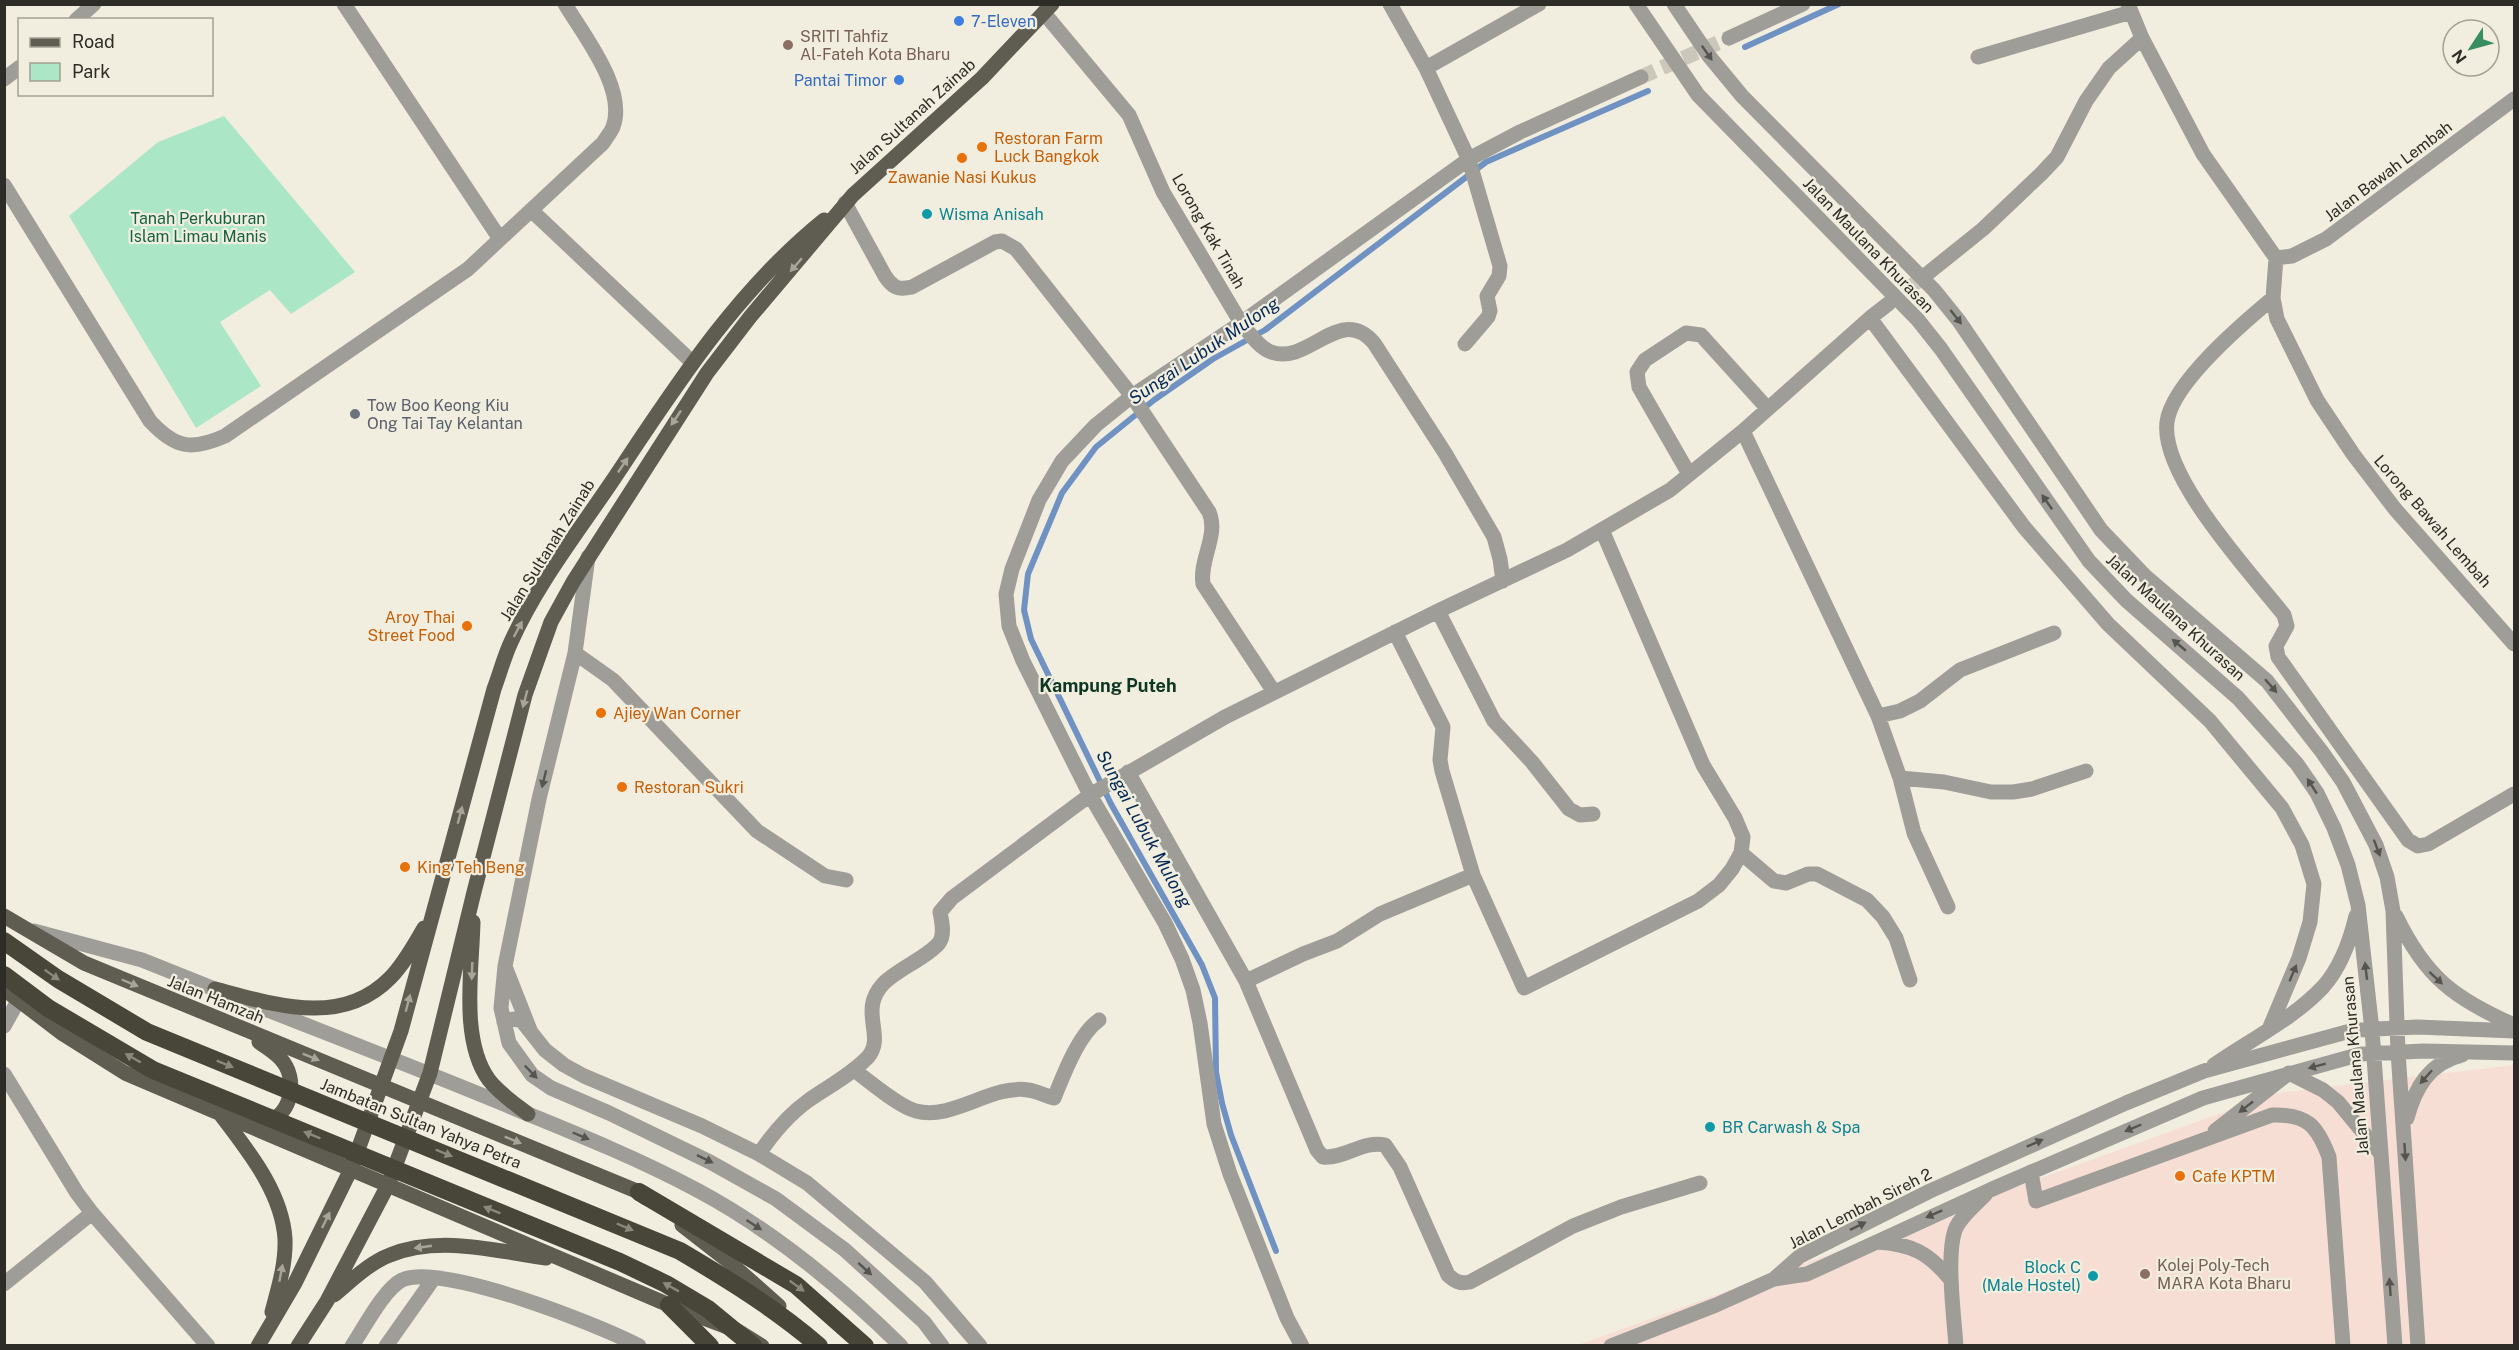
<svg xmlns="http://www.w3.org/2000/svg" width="2519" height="1350" viewBox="0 0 2519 1350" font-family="'Public Sans',sans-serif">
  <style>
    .commercial { fill: #f6ded4 }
    .green { fill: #abe7c7 }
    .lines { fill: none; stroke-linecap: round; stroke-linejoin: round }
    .stream { stroke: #6f92c2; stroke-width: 6 }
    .minor-tunnel { stroke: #cbc7ba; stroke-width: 15; stroke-dasharray: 15 8; stroke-linecap: butt }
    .minor { stroke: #9f9d97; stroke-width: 15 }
    .major { stroke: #5f5c51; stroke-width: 15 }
    .highway { stroke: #484539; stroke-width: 18 }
    .oneway { fill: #55544e }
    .oneway2 { fill: #a8a598 }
    .oneway3 { fill: #8c897b }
    .shop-dot { fill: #3f7fe0; stroke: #f2eedf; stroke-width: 2 }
    .education-dot { fill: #8d6e63; stroke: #f2eedf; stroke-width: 2 }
    .food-dot { fill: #e8710a; stroke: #f2eedf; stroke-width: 2 }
    .culture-dot { fill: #0f9aa8; stroke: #f2eedf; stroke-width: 2 }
    .worship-dot { fill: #6b7280; stroke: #f2eedf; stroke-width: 2 }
    .labels { text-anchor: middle; stroke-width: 4.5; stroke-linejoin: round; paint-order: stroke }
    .shop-label { font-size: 16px; fill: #366cbe; stroke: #f2eedf; text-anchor: start }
    .education-label { font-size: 16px; fill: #785e54; stroke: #f2eedf; text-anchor: start }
    .street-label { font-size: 16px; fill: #2d2c26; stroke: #f2eedf }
    .food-label { font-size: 16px; fill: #c56008; stroke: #f2eedf; text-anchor: start }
    .culture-label { font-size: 16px; fill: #0d838f; stroke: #f2eedf; text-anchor: start }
    .park-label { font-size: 16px; fill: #136243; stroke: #f2eedf }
    .worship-label { font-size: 16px; fill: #5b616d; stroke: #f2eedf; text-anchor: start }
    .water-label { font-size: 18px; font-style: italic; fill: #052955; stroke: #f2eedf }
    .neighbourhood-label { font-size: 18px; font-weight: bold; fill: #0d3722; stroke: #f2eedf }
  </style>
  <rect width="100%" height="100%" fill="#f2eedf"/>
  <path class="commercial" d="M2514 1065V1345L1575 1346 2277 1093Z"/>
  <path class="green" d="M224 116 355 272 291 314 270 290 220 322 261 386 196 428 69 216 158 142Z"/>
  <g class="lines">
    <path class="stream" d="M1745 47 1839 4
      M1276 1251 1231 1135 1222 1103 1216 1072 1215 998 1202 965 1111 804 1031 639 1024 610 1028 574 1062 493 1096 447 1154 400 1213 359 1265 330 1486 162 1648 91"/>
    <path class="minor-tunnel" d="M1641 77 1729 38
      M1888 304 1927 274"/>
    <path class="minor" d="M344 4 500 239
      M1390 4 1426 68 1469 160 1500 266 1499 276 1487 296 1490 311 1488 317 1465 344
      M1636 4 1698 95 1918 320 1941 349 2089 561 2126 600 2238 698 2297 764 2317 793 2334 828 2348 865 2358 905 2372 1030 2395 1346
      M1674 4 1709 56 1742 96 1934 290 1959 321 2101 530 2145 576 2267 681 2322 752 2343 782 2376 845 2387 877 2393 911 2398 1052 2418 1346
      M2128 4 2142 38 2203 154 2276 258 2273 298 2277 319 2317 400 2353 454 2395 509 2514 644
      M1044 13 1129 115 1163 192 1241 323C1249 332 1259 348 1271 352 1309 366 1340 303 1374 343L1445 453 1494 537 1500 559 1503 581
      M76 20 94 4
      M1729 38 1803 4
      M1978 57 2131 12
      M1426 68 1539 4
      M4 79 20 67
      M4 185 150 421C175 448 191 451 225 436L468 269 603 143C606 138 611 132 613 127 627 89 584 36 565 4
      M845 203 885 276C893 288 898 290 912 287L995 242 1002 241 1016 249 1132 396 1209 512C1219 535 1199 560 1203 584L1274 692
      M531 210 692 362
      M2276 258 2292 256 2326 239 2514 99
      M1927 274 1983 229 2041 174 2057 157 2086 101 2109 68 2142 38
      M2273 298C2243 323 2172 383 2167 422 2160 476 2251 573 2284 615L2287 626 2276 646 2278 657 2408 840 2418 846 2428 844 2514 794
      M1870 318 2024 527 2108 624 2210 721 2282 808 2302 845 2314 884 2310 922 2299 958 2270 1027
      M1743 431 1878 716 1900 778 1914 833 1948 907
      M1689 474 1639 387 1637 372 1645 360 1686 333 1701 335 1768 409
      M588 557 575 653 539 799 505 966 501 1008 509 1043 532 1075 551 1088 609 1113 710 1162 776 1199 845 1250 924 1322 942 1346
      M1438 611 1494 721 1532 762 1569 809 1580 815 1593 814
      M1395 632 1443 727 1440 760 1442 771 1473 875 1524 988 1698 901 1719 885 1732 869 1741 853 1743 837 1735 818 1703 765 1602 530
      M575 653 613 680 757 831 825 876 846 880
      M1878 716 1900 711 1920 701 1960 670 2054 633
      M1128 772 1246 981 1317 1150 1323 1157C1345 1159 1363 1140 1385 1145L1400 1167 1448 1275C1456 1282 1460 1284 1470 1282L1573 1226 1621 1207 1700 1183
      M1900 778 1944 782 1991 792H2013L2032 789 2086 771
      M1741 853 1774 881 1786 883 1808 874H1817L1867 900 1883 917 1896 938 1910 980
      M2396 916C2426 978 2453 997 2514 1025
      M34 931 142 960 227 994
      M506 969 530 1030
      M1246 981 1303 954 1337 941 1380 914 1473 875
      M250 1003C341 1039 432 1074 523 1112 582 1136 641 1160 697 1190 772 1230 840 1286 901 1346
      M504 1022 513 1019 522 1021 545 1050 564 1065 584 1076 702 1126 759 1154 807 1183 925 1282 980 1346
      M4 1026 18 1001
      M2214 1065C2250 1040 2293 1019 2323 987 2340 968 2350 941 2356 916
      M854 1070C869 1081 899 1107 916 1111 952 1121 992 1084 1028 1090 1037 1091 1046 1096 1054 1098 1064 1074 1078 1035 1099 1020
      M4 1074 77 1193 92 1213 208 1346
      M2407 1118C2415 1088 2429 1063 2462 1055
      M2215 1131 2289 1073 2323 1090 2338 1102 2381 1154
      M759 1154C773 1133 788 1115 809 1100 829 1086 851 1075 868 1057 886 1036 858 1011 883 984 896 970 928 957 939 943 945 935 942 922 940 912L952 898 1090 795 1225 717 1438 611 1567 550 1670 490 1743 431 1870 318 1888 304
      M2031 1172 2036 1201 2272 1115C2307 1114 2317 1125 2329 1157L2343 1346
      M1877 1242C1912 1244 1929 1253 1951 1280
      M1774 1279 1807 1274 1990 1190 2203 1098 2361 1054 2424 1051 2514 1053
      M4 1284 92 1213
      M352 1346C364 1328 384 1289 402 1280 441 1262 599 1325 639 1346
      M386 1346 434 1278
      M1302 1346 1287 1318 1230 1174 1214 1124 1200 1023 1193 990 1182 959 1165 923 1090 795 1023 661 1009 626 1006 594 1012 569 1039 500 1062 461 1096 425 1132 396 1241 323 1469 159 1520 132 1641 77
      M1611 1346 1716 1305 1774 1279 1800 1256 1930 1191 2126 1103 2204 1071 2354 1030 2418 1027 2514 1031
      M1956 1346C1954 1317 1946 1256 1955 1230 1960 1217 1975 1205 1985 1195"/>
    <path class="major" d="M4 916 84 963 639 1192 646 1198
      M473 922C472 969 460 1041 489 1080 499 1093 515 1104 528 1114
      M4 989 63 1034 125 1073 669 1305 738 1331 762 1346
      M215 989C273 1004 341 1028 390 978 404 964 414 945 424 928
      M259 1042C267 1048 278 1054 284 1063 298 1083 290 1121 262 1121
      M221 1115C248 1151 282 1192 285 1239 286 1264 278 1289 272 1312
      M682 1225 727 1260 779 1306
      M334 1295C351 1281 369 1263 390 1255 439 1235 496 1251 546 1258
      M258 1346 295 1283 351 1169 401 1031 494 689C500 673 504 657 511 642 537 584 578 532 613 480 675 387 736 291 824 220
      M298 1346 327 1301 388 1185 430 1073 474 892 525 695 551 622 573 582 707 373 750 317 853 195 982 78 1052 4"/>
    <path class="highway" d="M4 941 58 979 147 1032 680 1251C729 1280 776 1309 819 1346
      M4 975 48 1008 153 1070 620 1262 666 1284 708 1309 753 1346
      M639 1192 796 1285 865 1346
      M669 1305 710 1346"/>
  </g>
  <defs><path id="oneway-solid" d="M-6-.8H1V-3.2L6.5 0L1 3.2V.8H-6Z" transform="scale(1.5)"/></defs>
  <g class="oneway">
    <use href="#oneway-solid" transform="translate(1707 53) rotate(55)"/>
    <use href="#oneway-solid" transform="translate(1956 317) rotate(52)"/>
    <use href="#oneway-solid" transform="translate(2047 502) rotate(-125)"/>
    <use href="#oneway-solid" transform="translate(2179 645) rotate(-140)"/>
    <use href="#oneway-solid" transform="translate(2271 686) rotate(49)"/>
    <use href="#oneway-solid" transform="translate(544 779) rotate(104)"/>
    <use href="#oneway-solid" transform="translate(2312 786) rotate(-123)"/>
    <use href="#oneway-solid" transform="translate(2377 848) rotate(69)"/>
    <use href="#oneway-solid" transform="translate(2366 971) rotate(-97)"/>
    <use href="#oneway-solid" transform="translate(2293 973) rotate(-67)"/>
    <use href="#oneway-solid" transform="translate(2436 978) rotate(43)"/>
    <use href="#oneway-solid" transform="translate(2317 1066) rotate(165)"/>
    <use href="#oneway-solid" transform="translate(531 1072) rotate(46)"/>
    <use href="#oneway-solid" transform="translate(2426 1077) rotate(132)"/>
    <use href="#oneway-solid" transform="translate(2246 1107) rotate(142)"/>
    <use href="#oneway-solid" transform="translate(2133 1128) rotate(157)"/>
    <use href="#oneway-solid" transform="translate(581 1136) rotate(23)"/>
    <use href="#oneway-solid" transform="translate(2035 1143) rotate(-24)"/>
    <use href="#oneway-solid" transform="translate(2405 1152) rotate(86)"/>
    <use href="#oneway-solid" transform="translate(705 1159) rotate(26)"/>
    <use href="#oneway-solid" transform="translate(1934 1214) rotate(156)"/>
    <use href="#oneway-solid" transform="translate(754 1225) rotate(33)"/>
    <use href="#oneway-solid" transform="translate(1858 1226) rotate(-26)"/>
    <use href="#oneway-solid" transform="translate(865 1269) rotate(42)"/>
    <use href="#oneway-solid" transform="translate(2390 1287) rotate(-94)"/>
  </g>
  <g class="oneway2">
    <use href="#oneway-solid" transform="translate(796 265) rotate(131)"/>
    <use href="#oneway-solid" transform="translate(676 418) rotate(124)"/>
    <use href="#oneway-solid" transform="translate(623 465) rotate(-56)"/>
    <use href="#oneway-solid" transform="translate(518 629) rotate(-62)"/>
    <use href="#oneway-solid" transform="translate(525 699) rotate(105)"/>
    <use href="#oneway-solid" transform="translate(460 815) rotate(-75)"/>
    <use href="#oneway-solid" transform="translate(472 971) rotate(92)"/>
    <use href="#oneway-solid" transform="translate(130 983) rotate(23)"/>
    <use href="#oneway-solid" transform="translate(408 1003) rotate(-75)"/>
    <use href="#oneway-solid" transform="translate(311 1057) rotate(22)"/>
    <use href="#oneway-solid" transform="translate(513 1140) rotate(22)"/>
    <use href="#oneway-solid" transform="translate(326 1220) rotate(-64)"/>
    <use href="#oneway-solid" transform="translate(423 1247) rotate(172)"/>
    <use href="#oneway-solid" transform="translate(281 1273) rotate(-79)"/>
  </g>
  <g class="oneway3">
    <use href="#oneway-solid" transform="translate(52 975) rotate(35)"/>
    <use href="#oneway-solid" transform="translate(133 1058) rotate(-150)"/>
    <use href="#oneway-solid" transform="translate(225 1064) rotate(22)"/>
    <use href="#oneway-solid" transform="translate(312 1135) rotate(-158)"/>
    <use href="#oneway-solid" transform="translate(444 1153) rotate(22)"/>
    <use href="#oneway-solid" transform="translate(492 1210) rotate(-158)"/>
    <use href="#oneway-solid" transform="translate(625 1227) rotate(23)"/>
    <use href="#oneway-solid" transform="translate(797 1286) rotate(36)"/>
    <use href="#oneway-solid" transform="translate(671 1287) rotate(-151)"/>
  </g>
  <g class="shop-dot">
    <circle cx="959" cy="21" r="6"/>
    <circle cx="899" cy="80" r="6"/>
  </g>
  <g class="education-dot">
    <circle cx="788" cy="45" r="6"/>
    <circle cx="2145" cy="1274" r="6"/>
  </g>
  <g class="food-dot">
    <circle cx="982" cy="147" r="6"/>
    <circle cx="962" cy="158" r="6"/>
    <circle cx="467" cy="626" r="6"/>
    <circle cx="601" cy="713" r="6"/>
    <circle cx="622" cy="787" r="6"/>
    <circle cx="405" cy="867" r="6"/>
    <circle cx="2180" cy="1176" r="6"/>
  </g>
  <g class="culture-dot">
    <circle cx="927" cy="214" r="6"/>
    <circle cx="1710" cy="1127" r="6"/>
    <circle cx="2093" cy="1276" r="6"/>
  </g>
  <circle class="worship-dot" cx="355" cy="414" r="6"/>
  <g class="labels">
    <g class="shop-label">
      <text x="971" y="27">7-Eleven</text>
      <text x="887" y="86" text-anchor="end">Pantai Timor</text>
    </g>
    <g class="education-label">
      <text x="800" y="42">SRITI Tahfiz<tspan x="800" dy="18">Al-Fateh Kota Bharu</tspan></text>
      <text x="2157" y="1271">Kolej Poly-Tech<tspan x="2157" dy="18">MARA Kota Bharu</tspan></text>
    </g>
    <g class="street-label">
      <text transform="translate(912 116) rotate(-42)" y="6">Jalan Sultanah Zainab</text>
      <text transform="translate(2388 171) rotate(-37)" y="6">Jalan Bawah Lembah</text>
      <text transform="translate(1209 231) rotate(60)" y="6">Lorong Kak Tinah</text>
      <text transform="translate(1869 245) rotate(46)" y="6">Jalan Maulana Khurasan</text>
      <text transform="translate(2433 521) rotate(49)" y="6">Lorong Bawah Lembah</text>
      <text transform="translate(547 550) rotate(-58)" y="6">Jalan Sultanah Zainab</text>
      <text transform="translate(2176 617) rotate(42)" y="6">Jalan Maulana Khurasan</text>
      <text transform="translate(216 999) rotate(22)" y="6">Jalan Hamzah</text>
      <text transform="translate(2355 1066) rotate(-95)" y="6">Jalan Maulana Khurasan</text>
      <text transform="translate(421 1123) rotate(22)" y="6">Jambatan Sultan Yahya Petra</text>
      <text transform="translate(1860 1208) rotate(-27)" y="6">Jalan Lembah Sireh 2</text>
    </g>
    <g class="food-label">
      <text x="994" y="144">Restoran Farm<tspan x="994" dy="18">Luck Bangkok</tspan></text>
      <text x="962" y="183" text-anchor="middle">Zawanie Nasi Kukus</text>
      <text x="455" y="623" text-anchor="end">Aroy Thai<tspan x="455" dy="18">Street Food</tspan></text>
      <text x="613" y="719">Ajiey Wan Corner</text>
      <text x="634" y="793">Restoran Sukri</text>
      <text x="417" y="873">King Teh Beng</text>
      <text x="2192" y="1182">Cafe KPTM</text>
    </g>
    <g class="culture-label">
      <text x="939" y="220">Wisma Anisah</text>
      <text x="1722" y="1133">BR Carwash &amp; Spa</text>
      <text x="2081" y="1273" text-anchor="end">Block C<tspan x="2081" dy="18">(Male Hostel)</tspan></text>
    </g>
    <g class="park-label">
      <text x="198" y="224">Tanah Perkuburan<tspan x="198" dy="18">Islam Limau Manis</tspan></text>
    </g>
    <g class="worship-label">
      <text x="367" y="411">Tow Boo Keong Kiu<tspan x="367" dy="18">Ong Tai Tay Kelantan</tspan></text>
    </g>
    <g class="water-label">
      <text transform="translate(1204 351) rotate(-34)" y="6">Sungai Lubuk Mulong</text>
      <text transform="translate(1144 829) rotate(61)" y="6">Sungai Lubuk Mulong</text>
    </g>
    <g class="neighbourhood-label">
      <text x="1108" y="692">Kampung Puteh</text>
    </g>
  </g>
  <rect width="2519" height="1350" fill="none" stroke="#2d2c26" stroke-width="12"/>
  <rect x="18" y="18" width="195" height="78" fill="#f2eedf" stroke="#a3a095" stroke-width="1.5"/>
  <rect x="30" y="38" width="30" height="9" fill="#5f5c51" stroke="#a3a095" stroke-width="1.5"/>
  <text x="72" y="48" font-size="18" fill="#2d2c26">Road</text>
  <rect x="30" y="63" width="30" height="18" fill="#abe7c7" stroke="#a3a095" stroke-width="1.5"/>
  <text x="72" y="78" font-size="18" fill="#2d2c26">Park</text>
  <g transform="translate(2471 48) rotate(234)"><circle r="28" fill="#f2eedf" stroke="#a3a095" stroke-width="1.5"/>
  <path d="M0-4.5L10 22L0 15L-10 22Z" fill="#398e61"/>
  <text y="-9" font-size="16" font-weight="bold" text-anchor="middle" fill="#2d2c26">N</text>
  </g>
</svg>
